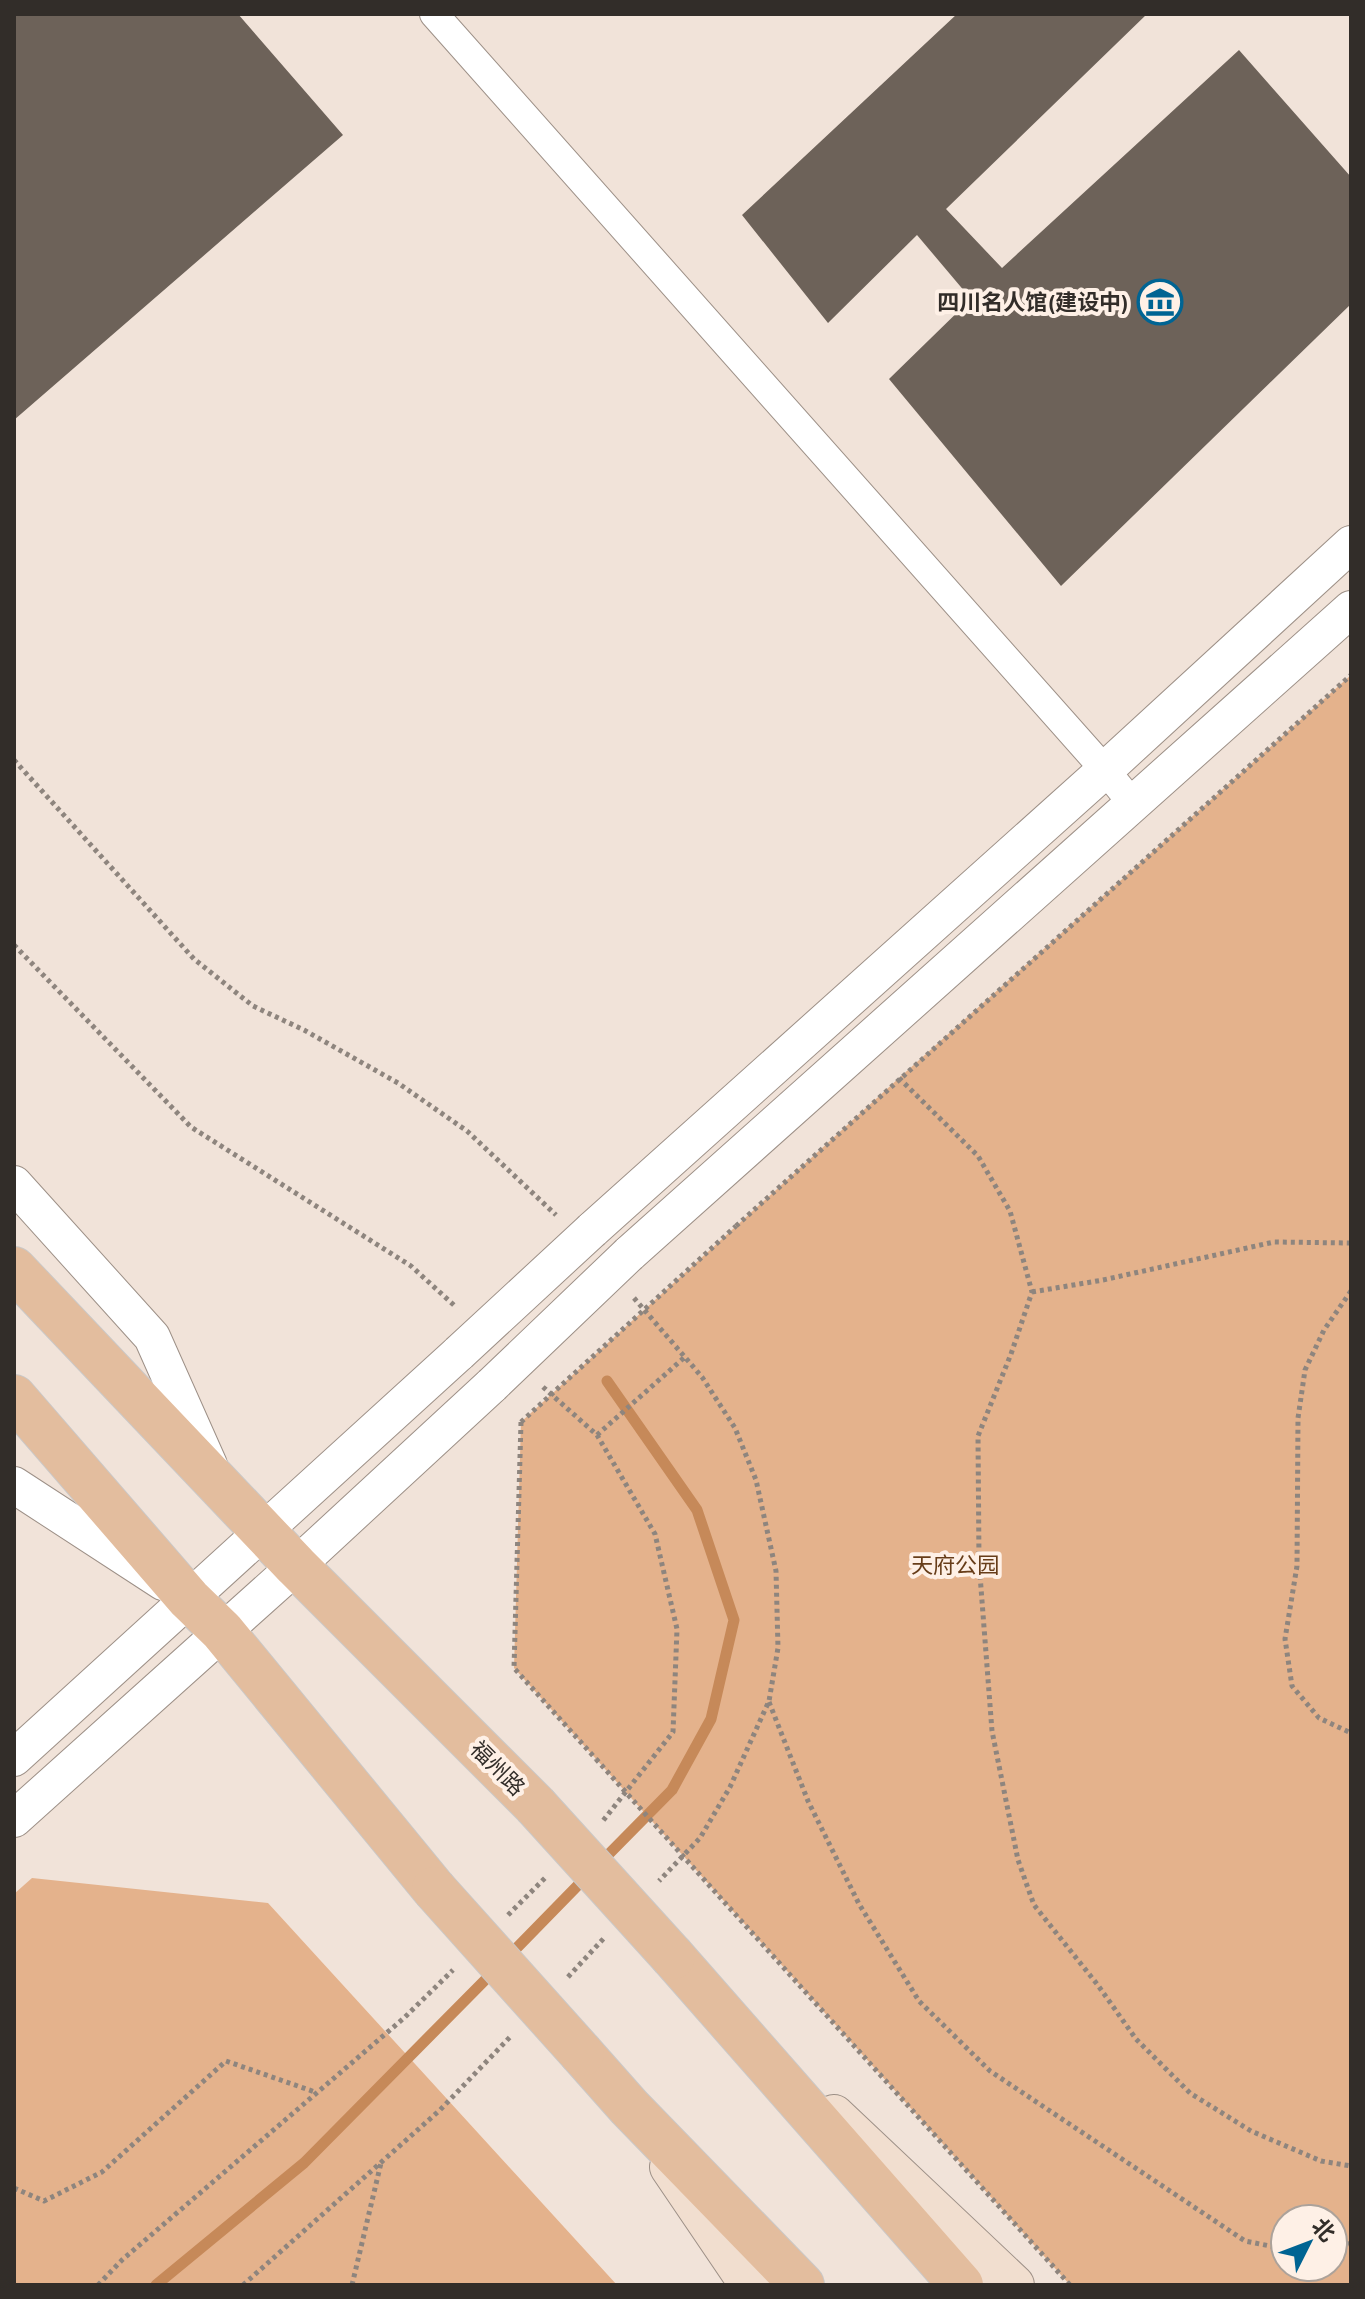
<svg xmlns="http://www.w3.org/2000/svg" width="1365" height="2299" viewBox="0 0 1365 2299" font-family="Mulish,'Noto Sans SC',sans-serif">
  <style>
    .green { fill: #e4b28c; fill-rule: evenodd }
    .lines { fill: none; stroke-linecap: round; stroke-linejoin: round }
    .stream { stroke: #c68959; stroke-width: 11 }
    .building { fill: #6d6259 }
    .minor-casing { stroke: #9d9087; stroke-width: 30 }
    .tertiary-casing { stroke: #9d9087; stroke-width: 38 }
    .secondary-casing { stroke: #9d9087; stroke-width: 42 }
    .primary-casing { stroke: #cac8c7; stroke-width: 46 }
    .path { stroke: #8e857e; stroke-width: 5; stroke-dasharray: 4 4; stroke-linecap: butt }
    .minor { stroke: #fff; stroke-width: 28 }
    .tertiary { stroke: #fff; stroke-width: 36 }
    .secondary { stroke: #f1decf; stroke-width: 40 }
    .primary { stroke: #e3bd9e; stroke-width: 44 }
    .tertiary-bridge-casing { stroke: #9d9087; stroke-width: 38; stroke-linecap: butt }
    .primary-bridge-casing { stroke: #cac8c7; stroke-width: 46; stroke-linecap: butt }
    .path-bridge { stroke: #8e857e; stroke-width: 5; stroke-dasharray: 4 4; stroke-linecap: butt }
    .tertiary-bridge { stroke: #fff; stroke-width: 36 }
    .primary-bridge { stroke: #e3bd9e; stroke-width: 44 }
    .labels { text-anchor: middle; stroke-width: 8; stroke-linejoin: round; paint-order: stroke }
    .poi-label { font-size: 22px; font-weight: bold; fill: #322d29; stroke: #fef0e6; text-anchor: end }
    .park-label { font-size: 22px; fill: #673d19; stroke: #fef0e6 }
    .street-label { font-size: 22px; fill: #322d29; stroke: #fef0e6 }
  </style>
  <rect width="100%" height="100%" fill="#f1e3d9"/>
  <path class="green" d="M1351 675V2285H1070L514 1668 521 1422 899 1078ZM1285 2219H1333V2267H1285Z
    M32 1878 268 1903 617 2285H14V1894Z"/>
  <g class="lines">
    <path class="stream" d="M599 1864 672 1790 711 1719 734 1620 697 1510 607 1381
      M507 1958 587 1876
      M156 2285 304 2163 495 1970"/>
  </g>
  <path class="building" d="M14 14H238L343 135 14 420Z
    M957 14H1147L946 209 1002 268 1239 50 1351 177V304L1061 586 889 379 971 299 917 235 828 323 742 215Z"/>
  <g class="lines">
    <g class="minor-casing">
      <path id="minor" d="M434 14 1105 770 1133 804"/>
    </g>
    <g class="tertiary-casing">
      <path id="tertiary" d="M14 1184 152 1337 209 1465
        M592 1230 1105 770 1351 544
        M629 1254 1351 609
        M14 1485 163 1582
        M14 1758 459 1353
        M14 1819 296 1566 492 1385"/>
    </g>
    <g class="secondary-casing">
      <path id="secondary" d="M834 2115 1014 2285
        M670 2167 750 2285"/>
    </g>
    <g class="primary-casing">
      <path id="primary" d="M14 1269 296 1566 535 1805
        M14 1397 189 1599 222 1631 434 1889
        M673 1957 961 2285
        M582 2054 629 2107 802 2285"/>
    </g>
    <path class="path" d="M14 760 194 959 253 1006 304 1030 398 1083 467 1131 556 1215
      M14 945 191 1127 411 1266 456 1307
      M899 1078 978 1156 1010 1211 1032 1292 1011 1354 978 1436 979 1562 992 1731 1018 1860 1034 1905 1097 1984 1136 2039 1190 2093 1251 2131 1321 2161 1351 2166
      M736 1226 1351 675
      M1351 1291 1324 1330 1305 1370 1298 1418 1297 1566 1285 1639 1292 1686 1319 1718 1351 1733
      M1032 1292 1103 1280 1274 1242 1351 1243
      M634 1298 702 1377 735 1428 756 1480 776 1571 778 1648 769 1701 730 1787 700 1838 659 1881
      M543 1387 597 1435 655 1534 677 1629 673 1732 602 1822
      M521 1422 514 1668 596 1759
      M597 1435 686 1356
      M769 1702 808 1801 859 1904 919 2001 990 2071 1245 2241 1285 2249
      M708 1884 1070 2285
      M508 1915 546 1877
      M568 1977 605 1937
      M14 2188 44 2201 102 2172 226 2061 315 2092
      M1333 2250 1351 2243
      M98 2285 122 2260 404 2018 453 1970
      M243 2285 440 2110 511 2036
      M352 2285 381 2163"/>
    <use href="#minor" class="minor"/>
    <use href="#tertiary" class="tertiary"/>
    <use href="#secondary" class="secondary"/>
    <use href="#primary" class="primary"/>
    <g class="tertiary-bridge-casing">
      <path id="tertiary-bridge" d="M459 1353 592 1230
        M492 1385 629 1254"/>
    </g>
    <g class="primary-bridge-casing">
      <path id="primary-bridge" d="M535 1805 673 1957
        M434 1889 582 2054"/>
    </g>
    <path class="path-bridge" d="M521 1422 736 1226
      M596 1759 708 1884"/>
    <use href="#tertiary-bridge" class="tertiary-bridge"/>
    <use href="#primary-bridge" class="primary-bridge"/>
  </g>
  <defs>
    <g id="museum-ring" transform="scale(2.3)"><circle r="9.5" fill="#fef0e6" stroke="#006493" stroke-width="1.5"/><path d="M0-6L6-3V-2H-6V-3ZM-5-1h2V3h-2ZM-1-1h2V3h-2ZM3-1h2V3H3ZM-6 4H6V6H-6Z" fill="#006493"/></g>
  </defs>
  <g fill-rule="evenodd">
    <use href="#museum-ring" x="1160" y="302"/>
  </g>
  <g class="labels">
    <g class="poi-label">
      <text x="1129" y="310">四川名人馆(建设中)</text>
    </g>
    <g class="park-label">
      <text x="955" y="1573">天府公园</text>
    </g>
    <g class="street-label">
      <text transform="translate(498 1768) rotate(45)" y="8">福州路</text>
    </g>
  </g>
  <rect width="1365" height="2299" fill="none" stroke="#322d29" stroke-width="32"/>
  <g transform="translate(1309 2243) rotate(48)"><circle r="38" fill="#fef0e6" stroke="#aca29a" stroke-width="2"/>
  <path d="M0-6L14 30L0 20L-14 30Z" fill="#006493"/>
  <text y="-12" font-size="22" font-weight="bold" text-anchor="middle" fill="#322d29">北</text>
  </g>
</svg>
